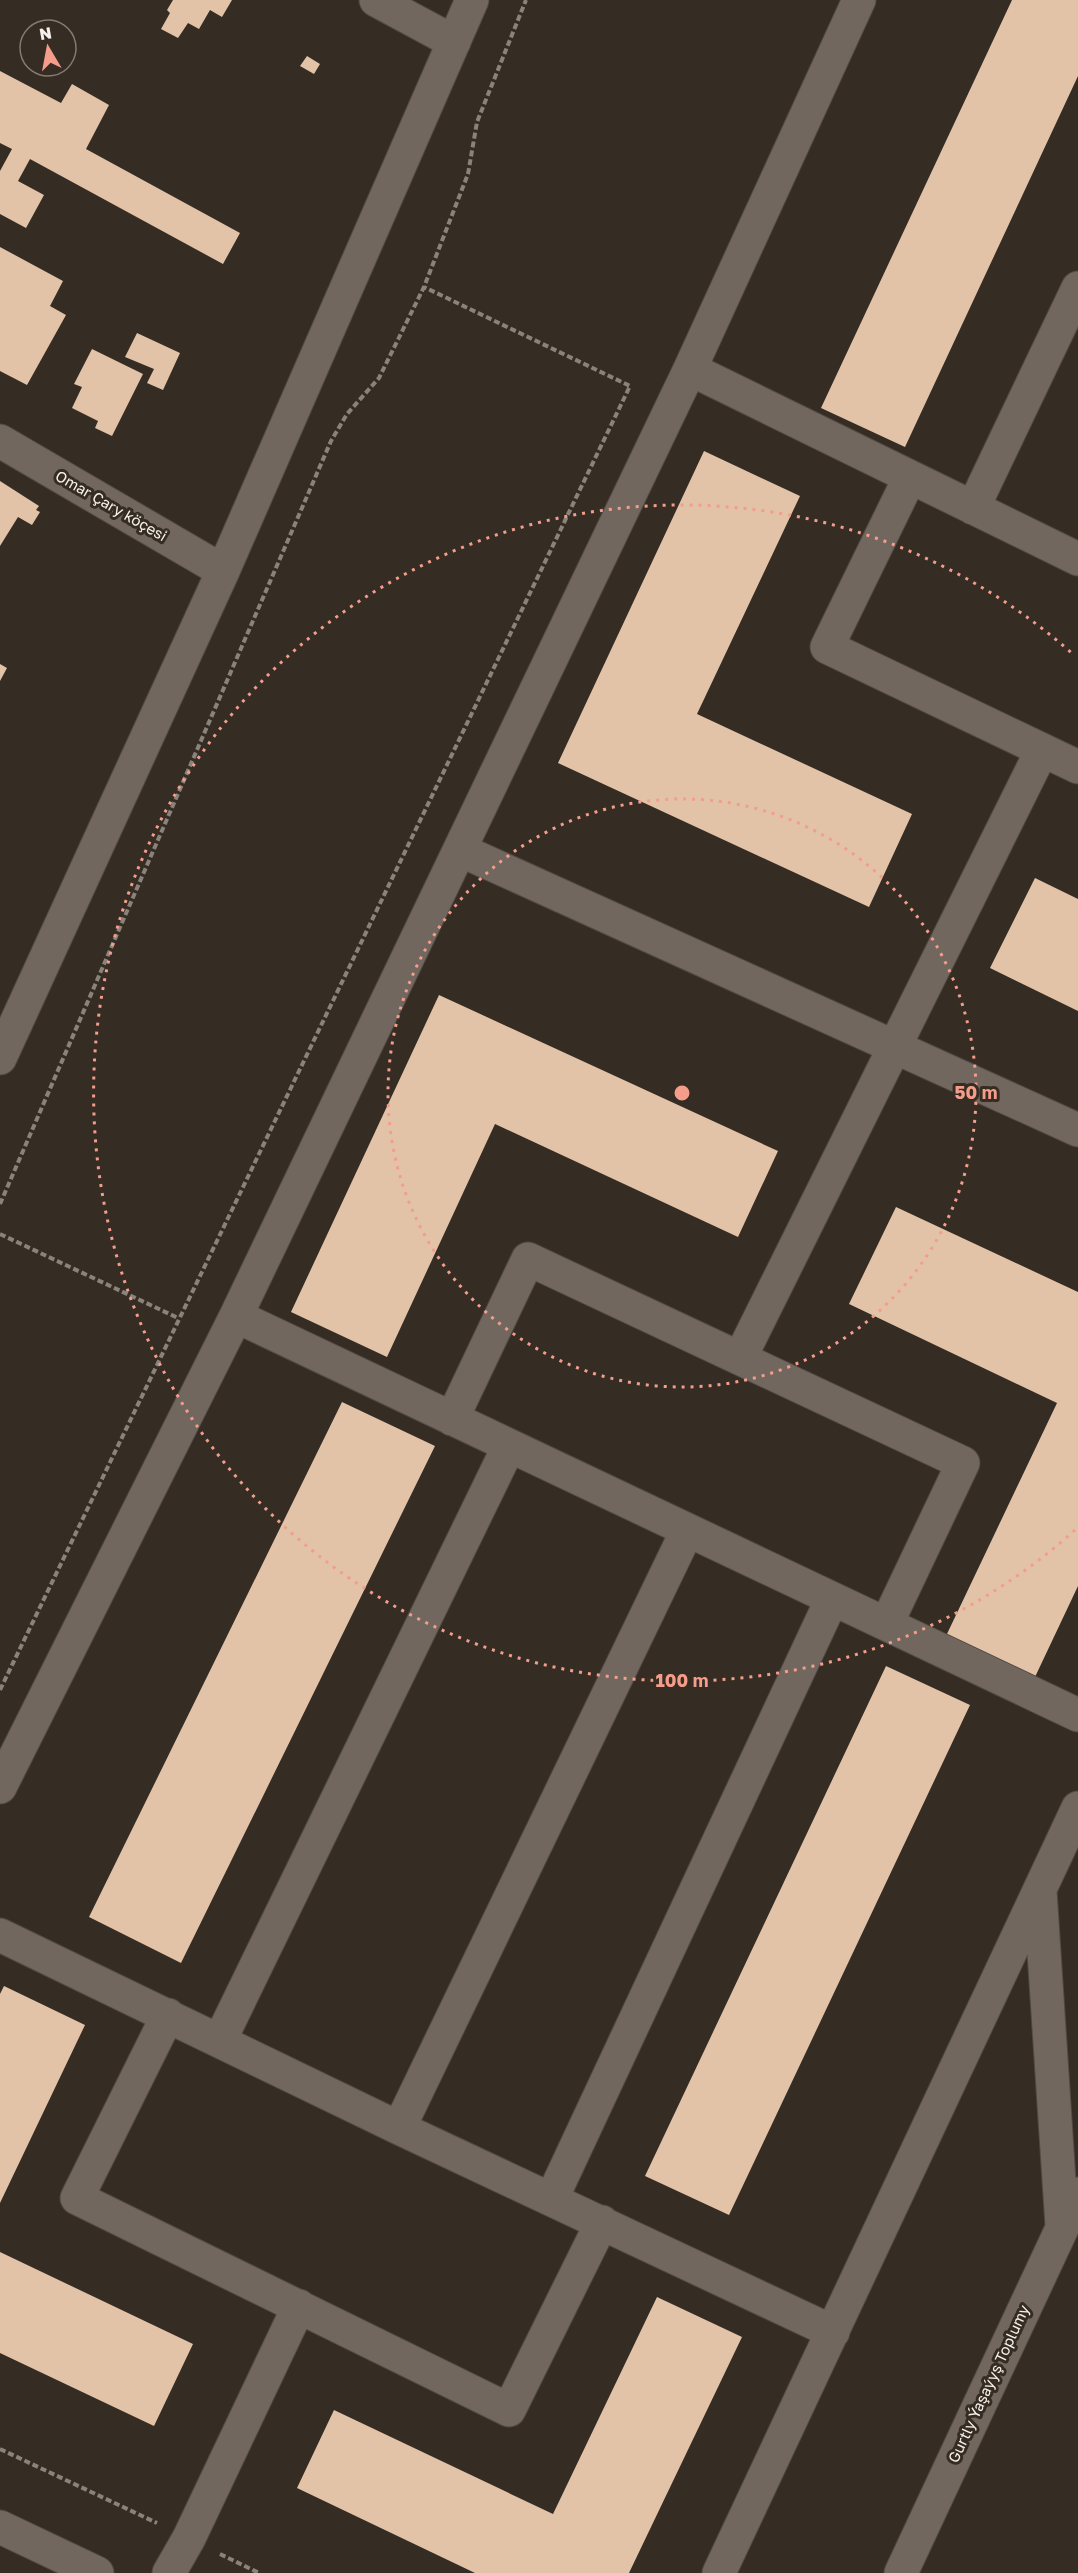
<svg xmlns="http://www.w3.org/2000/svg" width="1078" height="2573" viewBox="0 0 1078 2573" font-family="'Golos Text',sans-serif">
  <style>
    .building { fill: #e2c3a8 }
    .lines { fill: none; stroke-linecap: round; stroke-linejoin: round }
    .minor-casing { stroke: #514943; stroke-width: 35 }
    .path { stroke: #8a837c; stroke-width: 4; stroke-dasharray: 6 3; stroke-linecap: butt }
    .minor { stroke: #71675e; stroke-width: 33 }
    .ring { fill: none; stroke: #f49d8b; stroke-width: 3; stroke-dasharray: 3 6 }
    .labels { text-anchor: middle; stroke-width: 6; stroke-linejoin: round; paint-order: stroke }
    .street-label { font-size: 15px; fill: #f7f1ec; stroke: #352c24 }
    .centre { fill: #f49d8b; stroke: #352c24; stroke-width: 3 }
    .ring-label { font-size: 18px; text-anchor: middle; font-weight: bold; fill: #f49d8b; stroke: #352c24; stroke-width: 6; stroke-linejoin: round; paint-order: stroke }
  </style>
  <rect width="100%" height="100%" fill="#352c24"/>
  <path class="building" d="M173 0H232L222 17 210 10 199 29 188 23 178 38 161 29 170 13 167 10Z
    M1012 0H1078V76L905 447 821 408Z
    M307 56 320 64 314 74 300 66Z
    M0 71 61 103 72 84 109 105 86 149 240 233 223 264 30 159 18 181 44 195 26 228 0 214V171L12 149 0 143Z
    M0 247 63 281 50 306 66 315 27 385 0 371Z
    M137 333 180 353 163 390 147 383 154 369 125 357Z
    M92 349 143 374 112 436 95 428 98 421 72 408 82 387 74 384Z
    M704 451 800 496 697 714 912 814 869 907 558 763Z
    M0 481 39 506 36 510 40 512 32 525 18 517 0 546Z
    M0 664 7 668 0 681Z
    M1035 878 1078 899V1011L990 968Z
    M439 995 778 1151 738 1237 495 1124 387 1357 291 1312Z
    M896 1207 1078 1292V1586L1035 1677 946 1636 1057 1403 849 1304Z
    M342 1402 435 1446 181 1963 89 1917Z
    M886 1666 970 1705 729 2215 645 2176Z
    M4 1986 85 2025 0 2203V1994Z
    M0 2252 193 2344 154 2426 0 2353Z
    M657 2297 742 2337 629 2573H475L297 2488 334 2410 553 2514Z"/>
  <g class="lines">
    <g class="minor-casing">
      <path id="minor" d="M376 0 454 42
        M690 369 1078 559
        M0 441 223 571
        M910 477 827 647 1078 767
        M973 508 1078 288
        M460 850 1078 1130
        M0 1058 223 571 472 0
        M236 1316 1078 1715
        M740 1358 1042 750
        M452 1419 528 1259 963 1463 887 1623
        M0 1787 236 1316 690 369 859 0
        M1040 1891 1062 2226
        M0 1935 399 2128 833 2332
        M168 2015 77 2198 509 2410 602 2222
        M220 2040 509 1446
        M399 2128 687 1531
        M552 2198 832 1599
        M0 2527 97 2573
        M169 2573 189 2538 299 2306
        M719 2573 1078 1808
        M901 2573 1078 2194"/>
    </g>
    <path class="path" d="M0 1204 331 441 347 414 379 378 424 287 468 174 477 122 526 0
      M0 1234 178 1318
      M0 1690 630 386 424 287
      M0 2449 157 2523
      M220 2554 259 2573"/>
    <use href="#minor" class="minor"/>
  </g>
  <g class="ring">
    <circle cx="682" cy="1093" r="294"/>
    <path d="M1075 1530A588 588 0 1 1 1075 656"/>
  </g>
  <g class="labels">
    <g class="street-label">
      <text transform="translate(111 506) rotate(30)" y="5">Omar Çary köçesi</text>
      <text transform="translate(989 2384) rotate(-65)" y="5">Gurtly Ýaşaýyş Toplumy</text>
    </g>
  </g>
  <circle cx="682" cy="1093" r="9" class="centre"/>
  <g class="ring-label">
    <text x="976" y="1099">50 m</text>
    <text x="682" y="1687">100 m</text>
  </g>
  <g transform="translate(48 48) rotate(350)"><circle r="28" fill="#352c24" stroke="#837b74" stroke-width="1.5"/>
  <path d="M0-4.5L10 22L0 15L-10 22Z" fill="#f49d8b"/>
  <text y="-9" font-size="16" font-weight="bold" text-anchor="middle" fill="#f7f1ec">N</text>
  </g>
</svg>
